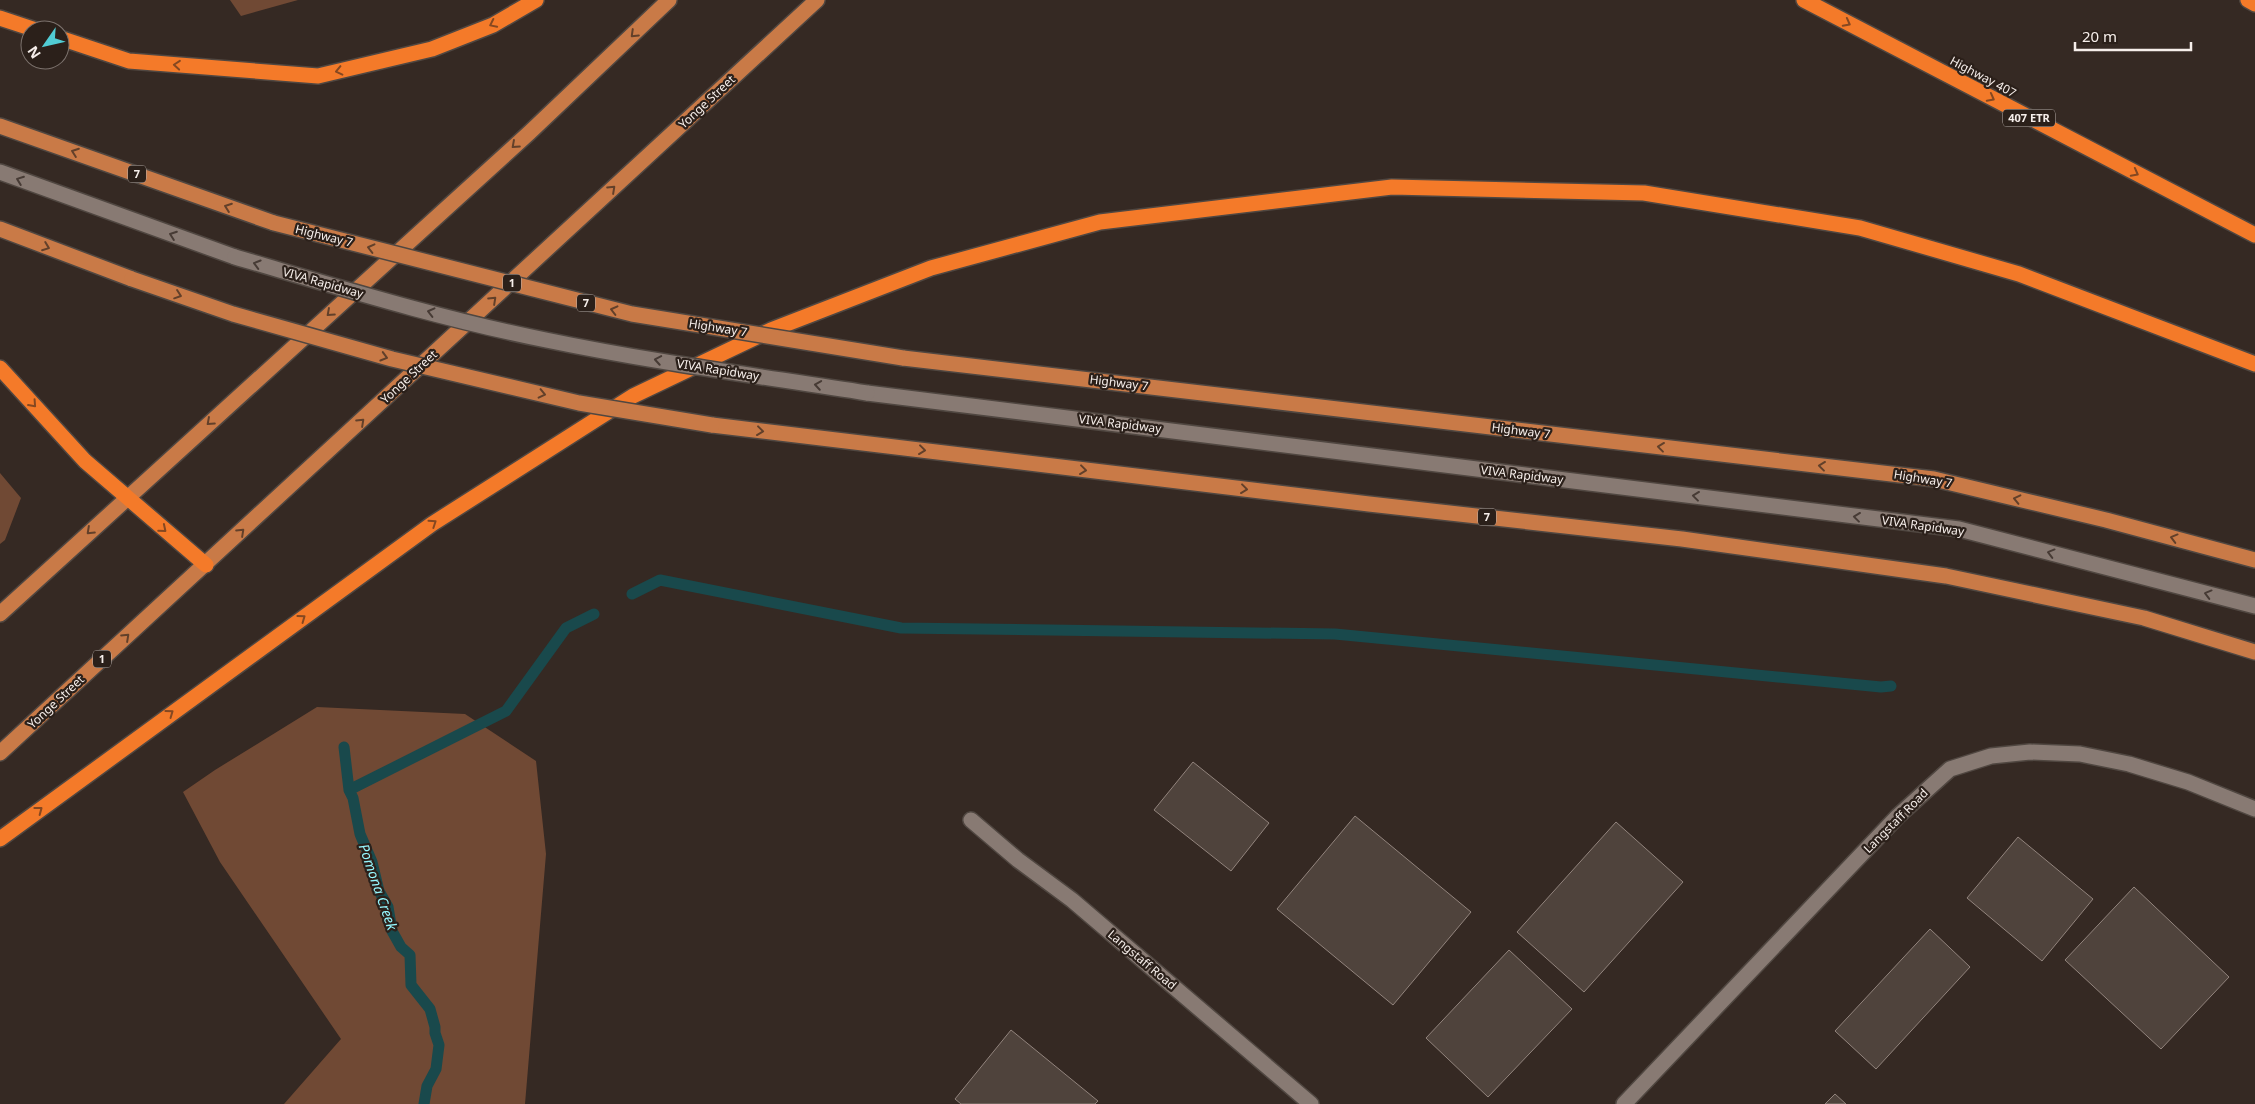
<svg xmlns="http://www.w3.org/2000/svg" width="2255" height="1104" viewBox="0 0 2255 1104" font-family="'Noto Sans',sans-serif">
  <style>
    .green { fill: #704934 }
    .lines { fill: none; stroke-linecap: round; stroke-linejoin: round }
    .stream { stroke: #19494c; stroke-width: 11 }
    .building { fill: #4f433c; stroke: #92847d }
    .service-casing { stroke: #504741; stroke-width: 18 }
    .minor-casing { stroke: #504741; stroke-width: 18 }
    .primary-casing { stroke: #504741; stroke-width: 18 }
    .motorway-casing { stroke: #504741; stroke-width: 18 }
    .service { stroke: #887a73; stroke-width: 15 }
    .minor { stroke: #887a73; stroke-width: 15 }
    .primary { stroke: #c97a47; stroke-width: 15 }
    .motorway { stroke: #f47a29; stroke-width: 15 }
    .service-bridge-casing { stroke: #504741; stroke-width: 18; stroke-linecap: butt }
    .primary-bridge-casing { stroke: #504741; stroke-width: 18; stroke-linecap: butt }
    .service-bridge { stroke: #887a73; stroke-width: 15 }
    .primary-bridge { stroke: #c97a47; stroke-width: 15 }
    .oneway { stroke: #854821 }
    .oneway2 { stroke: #62402a }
    .oneway3 { stroke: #473b35 }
    .labels { text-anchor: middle; stroke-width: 4.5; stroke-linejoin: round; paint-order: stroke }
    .shield { fill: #2b201a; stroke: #b9b0ac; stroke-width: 1 }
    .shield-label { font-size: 11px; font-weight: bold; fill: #f6eeea }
    .street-label { font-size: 12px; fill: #f6eeea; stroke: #2b201a }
    .water-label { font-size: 14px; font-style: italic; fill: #96f7fe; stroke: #2b201a }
  </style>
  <rect width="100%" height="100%" fill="#352923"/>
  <path class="green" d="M230 0H298L241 16Z
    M0 473 21 498 5 540 0 544Z
    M317 707 465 714 536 761 546 854 525 1104H284L341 1039 220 862 183 792 215 770Z"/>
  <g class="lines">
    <path class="stream" d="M632 594 660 580 901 628 1335 634 1881 687 1891 686
      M344 747 349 790 353 798 360 834 372 862 379 891 388 907 392 931 401 947 410 955 411 985 430 1009 435 1027V1033L439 1045 436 1069 427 1086 424 1104
      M349 790 506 711 566 628 594 614"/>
  </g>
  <path class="building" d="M1193 762 1269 823 1231 871 1154 810Z
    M1355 816 1471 912 1393 1005 1277 909Z
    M1616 822 1683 882 1584 992 1517 932Z
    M2018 837 2093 899 2042 961 1967 898Z
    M2134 887 2229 977 2161 1049 2065 960Z
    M1930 929 1970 967 1876 1069 1835 1031Z
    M1509 950 1572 1009 1488 1097 1426 1038Z
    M1011 1030 1098 1101 1095 1104H961L955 1099Z
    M1835 1094 1846 1104H1825Z"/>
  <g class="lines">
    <g class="service-casing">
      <path id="service" d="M0 172 235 257
        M867 393 1959 529 2255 606"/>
    </g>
    <g class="minor-casing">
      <path id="minor" d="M971 820 1018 860 1072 900 1311 1104
        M1624 1104 1898 816 1950 769 1991 756 2030 752 2080 754 2129 764 2188 782 2255 809"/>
    </g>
    <g class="primary-casing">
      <path id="primary" d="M0 126 274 223
        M0 229 132 279
        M903 358 1934 479 2106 520 2255 560
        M712 425 1369 504 1682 539 1946 576 2144 618 2255 652
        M0 614 529 133 669 0
        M0 753 817 0"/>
    </g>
    <g class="motorway-casing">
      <path id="motorway" d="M1804 0 2255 235
        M2248 0 2255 4
        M0 18 36 30
        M60 38 129 61 318 76 432 49 493 25 536 0
        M0 368 85 461 206 565
        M0 839 432 524 633 396 771 330 931 268 1100 222 1392 187 1644 193 1860 228 2019 274 2255 364"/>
    </g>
    <use href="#service" class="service"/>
    <use href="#minor" class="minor"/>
    <use href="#primary" class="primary"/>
    <use href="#motorway" class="motorway"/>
    <g class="service-bridge-casing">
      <path id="service-bridge" d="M235 257C338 287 441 319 546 340 652 362 759 376 867 393"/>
    </g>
    <g class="primary-bridge-casing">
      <path id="primary-bridge" d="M274 223 632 314 903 358
        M132 279 233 314 392 359 579 403 712 425"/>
    </g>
    <use href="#service-bridge" class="service-bridge"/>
    <use href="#primary-bridge" class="primary-bridge"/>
  </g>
  <defs><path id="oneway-chevron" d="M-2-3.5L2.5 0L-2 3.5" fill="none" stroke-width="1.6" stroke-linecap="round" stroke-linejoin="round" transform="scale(1.25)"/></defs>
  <g class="oneway">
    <use href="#oneway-chevron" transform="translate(1847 23) rotate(28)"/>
    <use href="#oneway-chevron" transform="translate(493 24) rotate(154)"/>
    <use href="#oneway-chevron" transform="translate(177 65) rotate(-175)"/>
    <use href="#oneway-chevron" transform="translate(339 71) rotate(167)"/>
    <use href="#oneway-chevron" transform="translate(1991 98) rotate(28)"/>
    <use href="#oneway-chevron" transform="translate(2135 173) rotate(28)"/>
    <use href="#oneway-chevron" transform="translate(33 404) rotate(48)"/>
    <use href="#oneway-chevron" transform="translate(433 523) rotate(-34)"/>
    <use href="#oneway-chevron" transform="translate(163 529) rotate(40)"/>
    <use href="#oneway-chevron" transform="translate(302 618) rotate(-36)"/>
    <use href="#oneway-chevron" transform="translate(170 713) rotate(-36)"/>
    <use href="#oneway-chevron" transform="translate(39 810) rotate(-37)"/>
  </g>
  <g class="oneway2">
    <use href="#oneway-chevron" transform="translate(634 34) rotate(136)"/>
    <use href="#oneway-chevron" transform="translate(515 145) rotate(138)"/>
    <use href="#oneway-chevron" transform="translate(75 152) rotate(-160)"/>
    <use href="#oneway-chevron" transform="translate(612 189) rotate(-43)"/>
    <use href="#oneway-chevron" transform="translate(228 207) rotate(-160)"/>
    <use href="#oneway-chevron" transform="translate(46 247) rotate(21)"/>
    <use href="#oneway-chevron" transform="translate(371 248) rotate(-166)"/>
    <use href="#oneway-chevron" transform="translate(178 295) rotate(19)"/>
    <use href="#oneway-chevron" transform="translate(493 300) rotate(-43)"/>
    <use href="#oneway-chevron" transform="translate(614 310) rotate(-166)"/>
    <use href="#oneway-chevron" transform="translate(330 313) rotate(138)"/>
    <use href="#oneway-chevron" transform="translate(384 357) rotate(16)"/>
    <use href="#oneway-chevron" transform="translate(542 394) rotate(13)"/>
    <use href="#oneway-chevron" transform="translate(210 422) rotate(138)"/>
    <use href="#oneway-chevron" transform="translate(361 422) rotate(-43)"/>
    <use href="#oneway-chevron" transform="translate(760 431) rotate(7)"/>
    <use href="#oneway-chevron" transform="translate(1661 447) rotate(-173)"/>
    <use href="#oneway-chevron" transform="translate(922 450) rotate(7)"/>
    <use href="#oneway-chevron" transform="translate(1822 466) rotate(-173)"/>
    <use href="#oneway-chevron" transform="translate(1083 470) rotate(7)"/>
    <use href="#oneway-chevron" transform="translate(1244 489) rotate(7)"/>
    <use href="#oneway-chevron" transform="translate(2017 499) rotate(-167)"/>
    <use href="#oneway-chevron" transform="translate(90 531) rotate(137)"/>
    <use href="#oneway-chevron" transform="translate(241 532) rotate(-43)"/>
    <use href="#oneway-chevron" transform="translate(2174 538) rotate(-165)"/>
    <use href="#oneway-chevron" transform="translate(126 637) rotate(-43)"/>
  </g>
  <g class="oneway3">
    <use href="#oneway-chevron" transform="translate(20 180) rotate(-159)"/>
    <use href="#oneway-chevron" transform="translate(173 235) rotate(-160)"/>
    <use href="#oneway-chevron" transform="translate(257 264) rotate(-164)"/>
    <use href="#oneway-chevron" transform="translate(431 312) rotate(-166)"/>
    <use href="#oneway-chevron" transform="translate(658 360) rotate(-170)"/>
    <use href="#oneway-chevron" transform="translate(818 385) rotate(-171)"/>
    <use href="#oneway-chevron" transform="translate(1696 496) rotate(-173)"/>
    <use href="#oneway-chevron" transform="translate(1857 517) rotate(-173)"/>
    <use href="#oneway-chevron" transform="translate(2051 553) rotate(-165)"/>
    <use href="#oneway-chevron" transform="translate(2208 594) rotate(-165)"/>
  </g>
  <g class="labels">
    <g class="shield">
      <rect x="2003" y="109.5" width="52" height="17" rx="4"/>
      <rect x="128" y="165.5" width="18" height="17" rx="4"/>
      <rect x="503" y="274.5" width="18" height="17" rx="4"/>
      <rect x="577" y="294.5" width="18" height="17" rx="4"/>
      <rect x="1478" y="508.5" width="18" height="17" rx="4"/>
      <rect x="93" y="650.5" width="18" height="17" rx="4"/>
    </g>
    <g class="shield-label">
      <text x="2029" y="122">407 ETR</text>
      <text x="137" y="178">7</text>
      <text x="512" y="287">1</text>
      <text x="586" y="307">7</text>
      <text x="1487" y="521">7</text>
      <text x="102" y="663">1</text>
    </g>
    <g class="street-label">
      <text transform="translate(1983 77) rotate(28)" y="4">Highway 407</text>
      <text transform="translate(707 102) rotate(-43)" y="4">Yonge Street</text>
      <text transform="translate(324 236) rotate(14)" y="4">Highway 7</text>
      <text transform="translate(323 283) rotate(16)" y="4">VIVA Rapidway</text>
      <text transform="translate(718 328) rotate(9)" y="4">Highway 7</text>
      <text transform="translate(718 370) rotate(9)" y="4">VIVA Rapidway</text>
      <text transform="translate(409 377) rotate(-43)" y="4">Yonge Street</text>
      <text transform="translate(1119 383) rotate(7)" y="4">Highway 7</text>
      <text transform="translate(1120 424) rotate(7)" y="4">VIVA Rapidway</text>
      <text transform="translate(1521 431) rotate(7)" y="4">Highway 7</text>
      <text transform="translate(1522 475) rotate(7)" y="4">VIVA Rapidway</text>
      <text transform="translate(1923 479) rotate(9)" y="4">Highway 7</text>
      <text transform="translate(1923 526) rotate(8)" y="4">VIVA Rapidway</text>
      <text transform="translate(56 702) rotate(-43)" y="4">Yonge Street</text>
      <text transform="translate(1896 821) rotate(-45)" y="4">Langstaff Road</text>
      <text transform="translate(1142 960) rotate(40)" y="4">Langstaff Road</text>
    </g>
    <g class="water-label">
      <text transform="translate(378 887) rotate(71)" y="5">Pomona Creek</text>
    </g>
  </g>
  <g transform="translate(45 45) rotate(236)"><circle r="24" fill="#2b201a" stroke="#7c726d"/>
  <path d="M0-4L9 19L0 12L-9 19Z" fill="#51ccd4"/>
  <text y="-8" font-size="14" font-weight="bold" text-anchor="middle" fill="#f6eeea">N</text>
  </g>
  <path d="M2075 42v8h116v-8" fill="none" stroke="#f6eeea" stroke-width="2.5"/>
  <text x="2082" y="42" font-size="15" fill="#f6eeea" stroke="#2b201a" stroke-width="4" paint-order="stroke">20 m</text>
</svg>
